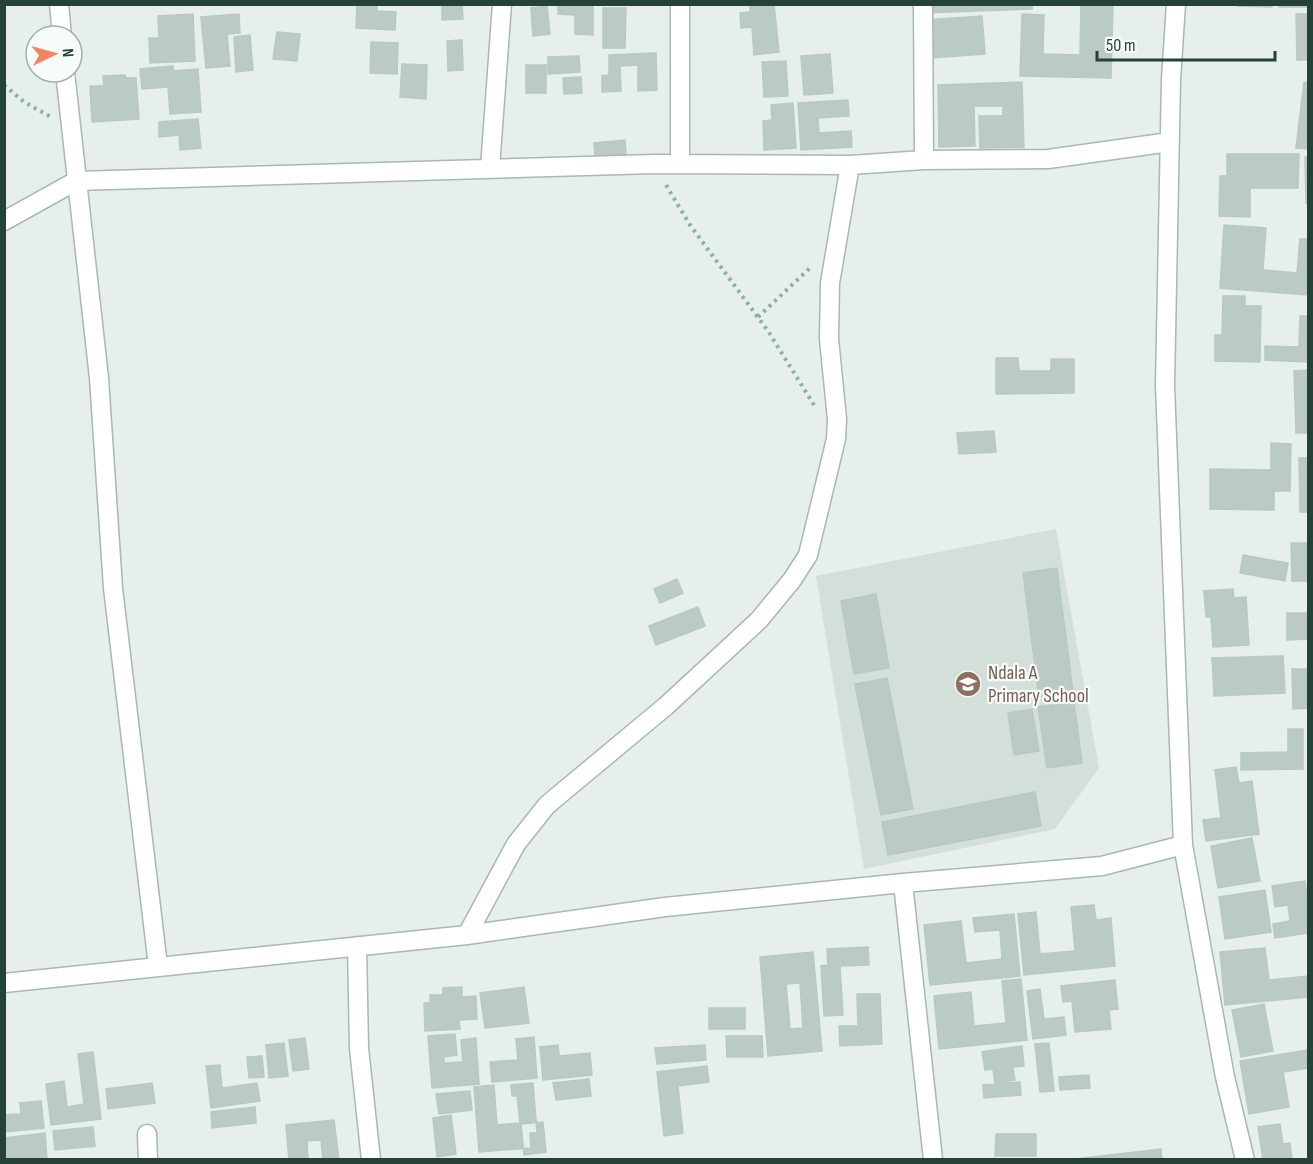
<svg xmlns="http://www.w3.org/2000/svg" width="1313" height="1164" viewBox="0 0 1313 1164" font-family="'Sofia Sans Condensed',sans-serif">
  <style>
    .built { fill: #d4dfda }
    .building { fill: #bbcac4; stroke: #b8c9c2; stroke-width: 1.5; fill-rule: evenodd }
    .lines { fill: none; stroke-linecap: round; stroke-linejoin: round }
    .minor-casing { stroke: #a8b8b2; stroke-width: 21 }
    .path { stroke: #86b3a5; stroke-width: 4; stroke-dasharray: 3 4.5; stroke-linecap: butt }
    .minor { stroke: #fff; stroke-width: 18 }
    .labels { text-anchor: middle; stroke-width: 4.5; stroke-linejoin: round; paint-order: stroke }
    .education-label { font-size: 20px; fill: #785e54; stroke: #f7fbf9; text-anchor: start }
  </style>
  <rect width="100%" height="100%" fill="#e6efeb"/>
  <path class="built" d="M1056 529 1099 768 1055 829 864 869 816 576Z"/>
  <path class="building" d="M357 4H377V11L396 12 395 30 356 28Z
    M442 4H462L463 19 442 20Z
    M558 4H593V35L575 34V15L558 14Z
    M750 4H774L779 52 754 55 752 27 741 28 740 13 750 12Z
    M925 4H1032V9L925 13Z
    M1081 4H1113L1111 78 1020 76 1022 14 1044 15 1043 54 1080 55Z
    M1238 4H1272V7L1238 6Z
    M1279 4H1308V7H1279Z
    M547 6 550 34 533 36 531 8Z
    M603 8H626L625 48H603Z
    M193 14 195 61 150 63 149 38H159L158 16Z
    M239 14 240 33 227 34 230 66 206 68 201 17Z
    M1296 14H1308V60H1297Z
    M982 16 985 54 929 58 926 20Z
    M277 32 300 34 297 61 273 59Z
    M250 35 253 70 236 72 234 37Z
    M462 40 463 70 448 71 447 41Z
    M371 42 398 43 397 74 370 73Z
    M656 53 657 90 638 91V65L620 66 621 91 602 92V76L609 75V55Z
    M830 54 833 93 804 95 801 56Z
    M579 56 580 72 548 74V57Z
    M786 61 788 96 764 97 762 62Z
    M402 64 427 65 426 99 400 97Z
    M526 65H546V93H526Z
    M173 66V71L198 69 201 112 170 114 168 87 142 89 140 69Z
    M125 75 126 78H136L139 119 92 122 90 86H104L103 76Z
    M581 77 582 93 564 94 563 78Z
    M1022 82 1024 147 980 148 979 116H1003V106H974L975 146 939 147 938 85Z
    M1304 82 1308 83V149L1296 148Z
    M848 100 849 116 818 118 819 133 851 131 852 147 801 150 798 103Z
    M793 103 796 148 764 150 763 121 772 120 771 105Z
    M198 119 201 148 180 150 179 135 159 137V122Z
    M625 140 626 154 595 157 594 143Z
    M1227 154H1299L1298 188H1250V217L1219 216 1220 176H1227Z
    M1305 157H1308V203H1306Z
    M1224 225 1266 228 1263 270 1297 273 1300 239H1308V295L1220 288Z
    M1223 296H1245V306H1261L1260 362 1215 361V335H1222Z
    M1300 316H1308V362L1265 360V346L1299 347Z
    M996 358H1018L1019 371H1051V359H1074V393L996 394Z
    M1308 370V433H1296L1294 371Z
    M994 431 996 452 959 454 957 433Z
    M1271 443 1291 444 1290 491H1274V510L1210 509V469L1271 470Z
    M1299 458H1308V512H1300Z
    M1291 543H1308V581H1292Z
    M1243 555 1288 563 1285 581 1240 573Z
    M1057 568 1073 692 1039 697 1023 573Z
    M677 579 683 593 660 603 654 589Z
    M1233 589 1234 598 1246 597 1249 645 1213 647 1211 617H1206L1204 591Z
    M876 594 889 668 854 674 841 601Z
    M698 607 705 626 656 645 649 626Z
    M1287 613H1308V639L1287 640Z
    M1283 656 1285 693 1214 696 1212 658Z
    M1292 669H1308V708L1293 709Z
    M887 678 913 809 881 815 855 684Z
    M1074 702 1082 763 1047 768 1038 707Z
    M1032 709 1039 751 1014 755 1008 713Z
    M1288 729H1303V769L1241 770V753L1288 752Z
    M1236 767 1239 783 1252 781 1259 834 1206 841 1203 820 1221 818 1215 770Z
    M1035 792 1041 826 888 855 882 822Z
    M1252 838 1260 881 1218 888 1211 846Z
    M1305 881 1308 904V933L1275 938 1273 924 1290 921 1288 905 1275 907 1272 886Z
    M1265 890 1271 932 1225 939 1219 897Z
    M1094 905 1096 920 1111 918 1115 966 1024 975 1018 914 1036 912 1040 954 1075 951 1071 907Z
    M1014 914 1020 976 930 985 924 925 961 921 966 963 1002 959 1000 930 975 932 973 918Z
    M868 947 869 965 840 966 843 1015 824 1016 821 966 828 965 827 949Z
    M1265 948 1269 980 1308 976V997L1225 1005 1220 952Z
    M813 952 822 1051 768 1056 760 957ZM800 983 803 1028 790 1029 786 984Z
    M1021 979 1027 1040 939 1049 934 996 971 992 974 1026 1006 1023 1002 981Z
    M1115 980 1118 1009 1109 1010 1111 1029 1075 1032 1072 1001 1063 1002 1061 986Z
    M462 987V997L476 996 477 1019 459 1020 460 1029 425 1031 424 1003H430V995H443V988Z
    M524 987 529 1023 485 1028 480 993Z
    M1040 989 1044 1019 1064 1017 1066 1035 1033 1039 1027 991Z
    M857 994H880L882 1044 840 1046 839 1026H858Z
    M1264 1004 1273 1051 1241 1057 1232 1010Z
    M709 1008H745V1029H709Z
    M455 1034 457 1055 444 1057V1063L463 1062 461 1040 476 1038 479 1084 432 1088 428 1036Z
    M726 1036H762L763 1057H727Z
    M534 1037 537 1078 492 1082 490 1062 518 1060 516 1039Z
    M305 1038 309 1069 293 1071 289 1040Z
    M284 1043 288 1076 269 1078 266 1045Z
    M1049 1043 1054 1091 1040 1092 1035 1044Z
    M558 1045 559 1056 590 1053 592 1075 543 1080 540 1047Z
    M705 1045 706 1060 657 1064 655 1048Z
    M1022 1046 1024 1066 1013 1067 1015 1080 995 1083 993 1069 985 1070 982 1052Z
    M1308 1050V1068L1283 1072 1289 1107 1249 1114 1240 1061Z
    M93 1052 101 1119 51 1125 46 1084 64 1081 67 1107 84 1104 78 1054Z
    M262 1056 264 1077 249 1078 247 1057Z
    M220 1065 222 1088 257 1083 260 1101 211 1108 206 1066Z
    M707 1066 709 1082 678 1086 683 1133 664 1136 657 1072Z
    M1089 1075 1090 1088 1060 1090 1059 1077Z
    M589 1079 591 1096 556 1100 553 1083Z
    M1020 1082 1021 1095 984 1098 983 1085Z
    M152 1083 155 1103 108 1109 106 1089Z
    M533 1083 537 1133H530L531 1148 479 1152 474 1087 494 1085 497 1125 520 1123 517 1096H512L511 1085Z
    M470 1091 472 1110 439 1114 436 1094Z
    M41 1101 44 1128 4 1132V1115L21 1114 20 1103Z
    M255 1107 256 1123 212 1128 211 1112Z
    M451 1115 456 1154 437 1157 433 1118Z
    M334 1120 339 1160H323L321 1140 307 1141 308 1160H289L286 1125Z
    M543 1122 546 1152 524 1155 521 1124Z
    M1280 1124 1283 1144 1290 1143 1292 1160H1263L1258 1127Z
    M93 1127 95 1146 55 1150 53 1131Z
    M45 1133 47 1160H4V1138Z
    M996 1134H1036V1156H995Z
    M1161 1149 1162 1160H1066Z"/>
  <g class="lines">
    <g class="minor-casing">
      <path id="minor" d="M59 4 62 36
        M680 4V164
        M923 4 924 160
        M1176 4 1171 79 1165 386 1183 845 1225 1077 1245 1160
        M65 72 99 378 113 588 158 966
        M490 168 502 4
        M4 221 76 181 654 164 850 165 924 160 1048 159 1170 142
        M903 883 933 1160
        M467 935 516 844 547 805 666 706 759 620 792 580 808 555 836 439 837 419 829 339 830 283 850 165
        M357 946 359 1048 371 1160
        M4 983 467 935 665 907 903 883 1102 866 1183 845
        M147 1134 148 1160"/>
    </g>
    <path class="path" d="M4 85 24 102 51 117
      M666 185 690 225 768 331 814 405
      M758 317 811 267"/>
    <use href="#minor" class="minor"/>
  </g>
  <defs>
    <g id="school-disc" transform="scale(1.35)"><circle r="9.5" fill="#8d6e63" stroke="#f7fbf9"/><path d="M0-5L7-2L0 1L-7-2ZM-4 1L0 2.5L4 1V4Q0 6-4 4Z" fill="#fff"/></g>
  </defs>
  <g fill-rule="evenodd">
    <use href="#school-disc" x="968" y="684"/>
  </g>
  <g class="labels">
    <g class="education-label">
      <text x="988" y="679">Ndala A<tspan x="988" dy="23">Primary School</tspan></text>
    </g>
  </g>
  <rect width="1313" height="1164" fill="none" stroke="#24423a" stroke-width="12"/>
  <g transform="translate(54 54) rotate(85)"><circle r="28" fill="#f7fbf9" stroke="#a3b1ad" stroke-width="1.5"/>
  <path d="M0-4.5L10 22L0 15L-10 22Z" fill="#f4845f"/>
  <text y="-9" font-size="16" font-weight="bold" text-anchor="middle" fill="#24423a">N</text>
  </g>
  <path d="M1097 51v9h178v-9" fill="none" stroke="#24423a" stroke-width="3"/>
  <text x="1106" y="51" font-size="18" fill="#24423a" stroke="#f7fbf9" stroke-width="4.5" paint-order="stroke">50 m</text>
</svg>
